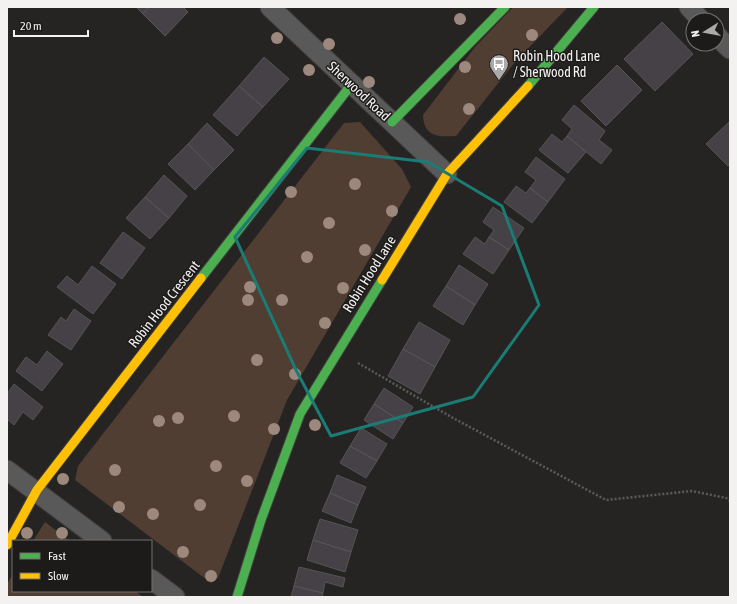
<svg xmlns="http://www.w3.org/2000/svg" width="737" height="604" viewBox="0 0 737 604" font-family="'Asap Condensed',sans-serif">
  <style>
    .green { fill: #513e33 }
    .building { fill: #454146; stroke: #565454 }
    .lines { fill: none; stroke-linecap: round; stroke-linejoin: round }
    .street-casing { stroke: #403e3e; stroke-width: 21 }
    .fast-casing { stroke: #403e3e; stroke-width: 11 }
    .slow-casing { stroke: #403e3e; stroke-width: 11 }
    .path { stroke: #5c5b5b; stroke-width: 2.5; stroke-dasharray: 2 2; stroke-linecap: butt }
    .street { stroke: #5a5959; stroke-width: 19 }
    .fast { stroke: #4caf50; stroke-width: 9 }
    .slow { stroke: #ffc107; stroke-width: 9 }
    .tree { fill: #9c887d }
    .marked { fill: none; stroke: #1a7c75; stroke-width: 3; stroke-linejoin: round }
    .labels { text-anchor: middle; stroke-width: 3; stroke-linejoin: round; paint-order: stroke }
    .poi-label { font-size: 14px; fill: #f4f2f1; stroke: #1d1b19; text-anchor: start }
    .street-label { font-size: 14px; fill: #f4f2f1; stroke: #1d1b19 }
  </style>
  <rect width="100%" height="100%" fill="#262423"/>
  <path class="green" d="M513 7H568L516 61 456 136C438 137 424 137 423 115L475 47Z
    M360 122 402 169 411 187 287 400 218 578 211 583 75 480 78 466 344 123Z
    M45 522 70 541H33Z
    M13 574V591H135L143 597H7V584Z"/>
  <path class="building" d="M136 7H149L143 14Z
    M149 7H183L188 12 165 36 143 14Z
    M662 22 693 54 655 91 624 59Z
    M264 57 289 79 263 107 239 86Z
    M617 65 642 90 606 126 581 101Z
    M239 86 263 107 237 136 213 115Z
    M574 105 605 131 599 140 612 150 601 164 567 136 572 129 562 120Z
    M730 121V163L728 166 706 144Z
    M207 123 234 150 214 170 188 144Z
    M552 134 562 142 567 136 586 152 568 173 539 150Z
    M188 144 214 170 195 190 168 164Z
    M536 157 565 179 548 202 530 188 536 180 525 172Z
    M164 175 187 196 169 218 145 197Z
    M516 186 526 193 530 188 548 202 532 223 504 202Z
    M145 197 169 218 150 239 126 218Z
    M493 207 524 228 509 250 489 237 494 230 483 222Z
    M123 232 145 248 122 279 100 263Z
    M475 237 485 244 489 237 509 250 493 274 463 254Z
    M459 265 488 284 475 305 446 286Z
    M92 266 116 284 93 314 57 287 67 276 78 285Z
    M446 286 475 305 463 325 433 306Z
    M74 309 91 321 71 350 48 335 61 317 66 321Z
    M419 322 450 340 435 367 403 349Z
    M403 349 435 367 420 394 388 376Z
    M47 351 63 364 42 391 16 371 26 357 37 365Z
    M14 384 43 407 33 420 23 412 14 425 7 419V394Z
    M384 388 413 407 403 423 374 404Z
    M374 404 403 423 393 439 364 420Z
    M361 428 387 444 377 461 350 446Z
    M350 446 377 461 366 478 340 463Z
    M337 475 366 487 358 505 330 493Z
    M330 493 358 505 351 523 322 511Z
    M320 519 358 530 351 552 313 540Z
    M313 540 351 552 345 572 307 560Z
    M299 567 345 578 343 587 325 582 323 593 294 586Z
    M294 586 323 593 322 597H291Z"/>
  <g class="lines">
    <g class="street-casing">
      <path id="street" d="M270 7 447 174
        M689 7 701 20
        M717 36 730 49
        M7 470 102 541
        M151 579 175 597"/>
    </g>
    <g class="fast-casing">
      <path id="fast" d="M528 86 594 7
        M392 122 505 7
        M201 278 351 85
        M237 597 261 520 300 414 382 280"/>
    </g>
    <g class="slow-casing">
      <path id="slow" d="M382 280 447 174 528 86
        M7 545 37 490 201 278"/>
    </g>
    <path class="path" d="M358 363 453 418 606 500 692 491 726 498 730 501"/>
    <use href="#street" class="street"/>
    <use href="#fast" class="fast"/>
    <use href="#slow" class="slow"/>
  </g>
  <g class="tree">
    <circle cx="460" cy="19" r="6"/>
    <circle cx="532" cy="35" r="6"/>
    <circle cx="277" cy="38" r="6"/>
    <circle cx="329" cy="44" r="6"/>
    <circle cx="465" cy="67" r="6"/>
    <circle cx="309" cy="70" r="6"/>
    <circle cx="369" cy="82" r="6"/>
    <circle cx="469" cy="109" r="6"/>
    <circle cx="355" cy="184" r="6"/>
    <circle cx="291" cy="192" r="6"/>
    <circle cx="392" cy="211" r="6"/>
    <circle cx="329" cy="223" r="6"/>
    <circle cx="365" cy="250" r="6"/>
    <circle cx="307" cy="257" r="6"/>
    <circle cx="250" cy="287" r="6"/>
    <circle cx="343" cy="288" r="6"/>
    <circle cx="248" cy="300" r="6"/>
    <circle cx="282" cy="300" r="6"/>
    <circle cx="325" cy="323" r="6"/>
    <circle cx="257" cy="360" r="6"/>
    <circle cx="295" cy="374" r="6"/>
    <circle cx="234" cy="416" r="6"/>
    <circle cx="178" cy="418" r="6"/>
    <circle cx="159" cy="421" r="6"/>
    <circle cx="315" cy="425" r="6"/>
    <circle cx="274" cy="429" r="6"/>
    <circle cx="216" cy="466" r="6"/>
    <circle cx="115" cy="470" r="6"/>
    <circle cx="63" cy="479" r="6"/>
    <circle cx="247" cy="481" r="6"/>
    <circle cx="200" cy="505" r="6"/>
    <circle cx="119" cy="507" r="6"/>
    <circle cx="153" cy="514" r="6"/>
    <circle cx="27" cy="533" r="6"/>
    <circle cx="62" cy="533" r="6"/>
    <circle cx="183" cy="552" r="6"/>
    <circle cx="211" cy="576" r="6"/>
  </g>
  <path class="marked" d="M307 148 428 162 502 206 539 305 473 397 331 436 296 370 235 237Z"/>
  <defs>
    <g id="bus-pin" transform="scale(1)"><path d="M0 17L-7.5 6A9.5 9.5 0 1 1 7.5 6Z" fill="#acaaa9" stroke="#1d1b19"/><path d="M-5-6H5V4H4V6H2V4H-2V6H-4V4H-5ZM-3.5-4V0h7V-4ZM-3.5 1.2v1.5H-2V1.2ZM2 1.2v1.5H3.5V1.2Z" fill="#fff"/></g>
  </defs>
  <g fill-rule="evenodd">
    <use href="#bus-pin" x="499" y="64"/>
  </g>
  <g class="labels">
    <g class="poi-label">
      <text x="513" y="61">Robin Hood Lane<tspan x="513" dy="16">/ Sherwood Rd</tspan></text>
    </g>
    <g class="street-label">
      <text transform="translate(359 91) rotate(43)" y="5">Sherwood Road</text>
      <text transform="translate(369 274) rotate(-58)" y="5">Robin Hood Lane</text>
      <text transform="translate(164 304) rotate(-52)" y="5">Robin Hood Crescent</text>
    </g>
  </g>
  <rect width="737" height="604" fill="none" stroke="#f4f2f1" stroke-width="16"/>
  <rect x="12" y="540" width="140" height="52" fill="#1d1b19" stroke="#73716f"/>
  <rect x="20" y="553" width="20" height="6" fill="#4caf50" stroke="#73716f"/>
  <text x="48" y="560" font-size="12" fill="#f4f2f1">Fast</text>
  <rect x="20" y="573" width="20" height="6" fill="#ffc107" stroke="#73716f"/>
  <text x="48" y="580" font-size="12" fill="#f4f2f1">Slow</text>
  <g transform="translate(705 32) rotate(259)"><circle r="19" fill="#1d1b19" stroke="#73716f"/>
  <path d="M0-3L7 15L0 10L-7 15Z" fill="#acaaa9"/>
  <text y="-6" font-size="11" font-weight="bold" text-anchor="middle" fill="#f4f2f1">N</text>
  </g>
  <path d="M14 30v6h74v-6" fill="none" stroke="#f4f2f1" stroke-width="2"/>
  <text x="20" y="30" font-size="12" fill="#f4f2f1" stroke="#1d1b19" stroke-width="3" paint-order="stroke">20 m</text>
</svg>
